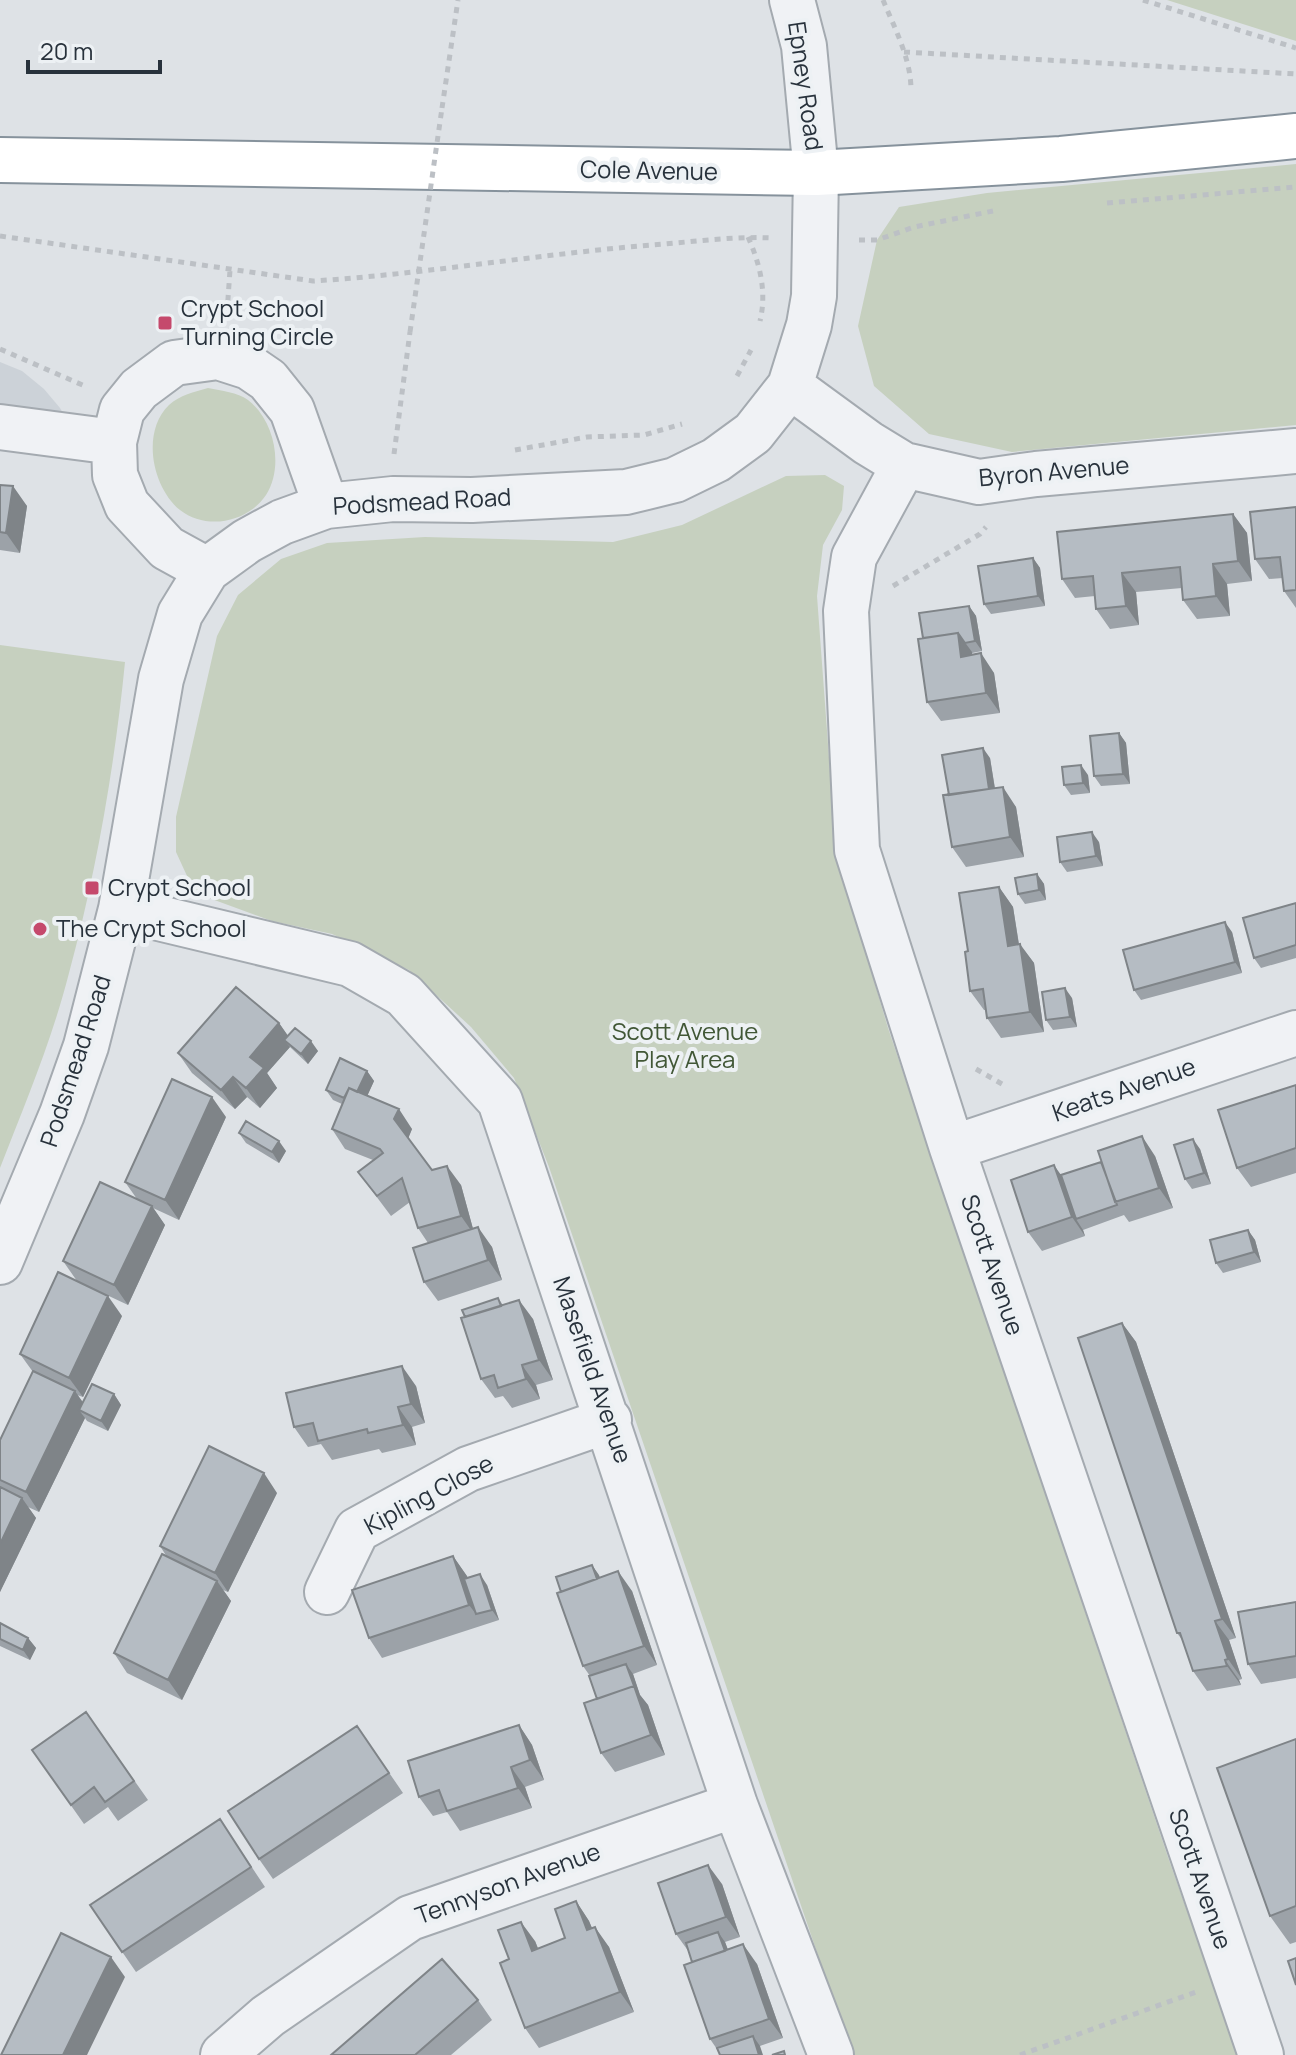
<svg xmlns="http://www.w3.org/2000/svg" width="1296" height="2055" viewBox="0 0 1296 2055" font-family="Manrope,sans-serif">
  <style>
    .built { fill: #ccd2d8 }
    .green { fill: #c6d0bf }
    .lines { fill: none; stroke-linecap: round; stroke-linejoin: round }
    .minor-casing { stroke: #a4aab0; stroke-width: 48 }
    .highway-casing { stroke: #86929c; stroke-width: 48 }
    .path { stroke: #bcc0c5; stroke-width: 5; stroke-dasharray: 6 6; stroke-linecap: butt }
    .minor { stroke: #f0f2f5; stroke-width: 44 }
    .highway { stroke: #fff; stroke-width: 44 }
    .path-bridge { stroke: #bcc0c5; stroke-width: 5; stroke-dasharray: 6 6; stroke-linecap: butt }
    .wall { fill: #9ca2a8 }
    .shaded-wall { fill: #7f8488 }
    .building { fill: #b5bcc3; stroke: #7f8488; stroke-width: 2 }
    .poi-dot { fill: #c5496c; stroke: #edf1f4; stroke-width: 3 }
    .labels { text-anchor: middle; stroke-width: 8; stroke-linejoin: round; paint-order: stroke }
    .street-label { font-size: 24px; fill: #28323c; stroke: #edf1f4 }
    .poi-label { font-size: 24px; fill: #28323c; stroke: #edf1f4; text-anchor: start }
    .park-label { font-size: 24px; fill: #415736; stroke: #edf1f4 }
  </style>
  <rect width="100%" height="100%" fill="#dee2e6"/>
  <path class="built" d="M0 362 22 371 44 389 60 408 83 449 0 437Z"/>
  <path class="green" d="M1167 0H1296V41Z
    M1296 164V425L1012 452 929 434 874 386 858 326 877 240 899 207 987 193Z
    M208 388C222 391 237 392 248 400 275 421 284 467 266 495 248 522 207 531 180 510 152 487 141 432 169 405 180 395 194 392 208 388Z
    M825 475 844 486 842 510 823 545 817 596 836 852 888 1028 1169 1860 1238 2055H852L549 1167 514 1078 471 1027 409 970 332 934 272 921 209 898 193 889 176 852V817L217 636 238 595 281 559 327 543 425 537 613 542 682 525 786 476Z
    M0 645 125 662C115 764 96 874 69 973 52 1040 25 1104 0 1168Z"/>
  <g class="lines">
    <g class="minor-casing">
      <path id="minor" d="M790 386 868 443 904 465 979 482 1036 474 1296 451
        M0 427 114 442
        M904 465 854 557 846 611 857 850 952 1148 1261 2055
        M207 570 167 548 127 505 115 475 114 442 122 410 139 389 174 363 218 357 249 367 268 380 292 410 326 506
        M121 909 350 964 404 995 500 1101 735 1805 831 2055
        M952 1148 1296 1033
        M0 1262 62 1114 86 1046 121 909 161 679 180 614 207 570 247 541 282 522 326 506 393 499 472 500 626 492 675 480 716 460 753 433 790 386 809 325 814 296 816 173 804 46 792 0
        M327 1592 357 1530 468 1469 609 1420
        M223 2055 268 2016 410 1918 735 1805"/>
    </g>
    <g class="highway-casing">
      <path id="highway" d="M0 160 816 173 1061 159 1296 136"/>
    </g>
    <path class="path" d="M883 0C895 29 911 59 911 90
      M1143 0 1296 48
      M904 52 1296 74
      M442 108 458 0
      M1107 203 1296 187
      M0 236 313 281C426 274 539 254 652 245 692 242 733 236 773 238
      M748 237C760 264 767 292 760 321
      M859 240H877L914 227 993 211
      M227 313 230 270
      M0 349 87 387
      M737 376 751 350
      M515 450 587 437 644 435 682 424
      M394 454 410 332
      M893 586 980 534 986 527
      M976 1069 1002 1084
      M1020 2055 1196 1992"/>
    <use href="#minor" class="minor"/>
    <use href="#highway" class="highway"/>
    <path class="path-bridge" d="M410 332 442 108"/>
  </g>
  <path class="wall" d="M0 485 27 506 20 553 0 550Z
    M1296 507V608L1284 591 1283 578 1269 579 1255 559Z
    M1233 514 1247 533 1252 581 1227 584 1230 616 1197 619 1183 600 1182 588 1136 592 1139 625 1110 629 1096 609 1095 596 1075 598 1062 579Z
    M1033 558 1040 568 1045 606 991 614 984 604Z
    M969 606 976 616 982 651 972 653V655L994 673 1000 713 941 721 927 702 923 638Z
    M1119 733 1126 743 1130 784 1101 786 1094 776Z
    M990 758 995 788 1016 807 1024 857 966 867 952 847 949 795Z
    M1088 775 1090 793 1071 795 1064 785Z
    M1099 842 1103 866 1067 872 1060 862Z
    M1037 874 1044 884 1046 900 1025 904 1018 894Z
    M999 887 1013 907 1019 944 1034 963 1044 1032 1001 1038 987 1018 986 1010H984L970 991 968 951Z
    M1296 903V958L1261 968 1254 958Z
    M1232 932 1242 973 1141 1000 1134 990Z
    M1072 998 1077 1027 1053 1030 1046 1020Z
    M279 1023 288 1036 318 1051 308 1064 290 1047 267 1073 277 1088 260 1108 247 1097 235 1109 192 1073 178 1053Z
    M367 1071 374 1081 367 1096 412 1129 408 1138 432 1170 461 1185 473 1229 492 1247 502 1280 438 1301 424 1282 428 1243 418 1228 410 1202 391 1216 358 1172 373 1160 345 1149 332 1129 342 1104 333 1100 326 1090Z
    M1296 1085V1173L1251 1187 1237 1168Z
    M226 1117 179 1220 153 1208 165 1225 128 1305 77 1281 63 1261 137 1199 125 1182Z
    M239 1133 286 1151 279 1163 246 1143Z
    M1200 1149 1211 1184 1192 1189 1185 1179Z
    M1155 1156 1173 1208 1129 1222 1124 1215 1083 1230 1085 1236 1042 1251 1028 1232 1061 1175Z
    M1248 1230 1255 1240 1261 1262 1223 1273 1216 1263Z
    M498 1298 503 1305 533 1319 553 1380 536 1385 540 1399 512 1408 503 1396 495 1398 481 1379Z
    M122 1316 83 1397 77 1395 83 1403 114 1394 121 1405 108 1431 87 1421 85 1418 39 1512 28 1507 36 1518 0 1592V1440L33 1372 20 1354Z
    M1122 1323 1136 1342 1236 1638 1229 1640 1242 1679 1239 1680 1241 1685 1207 1691 1193 1671 1183 1641 1177 1633Z
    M416 1386 425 1423 412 1427 416 1445 382 1453 379 1449 332 1460 321 1444 308 1447 294 1427Z
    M277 1493 228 1592 223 1590 231 1601 182 1700 127 1673 114 1653 167 1557 160 1546Z
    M453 1556 468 1578 487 1585 499 1620 382 1658 369 1638Z
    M592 1565 600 1578 632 1591 657 1665 633 1674 640 1695 648 1705 665 1755 615 1772 601 1753 597 1699 590 1676 583 1666 561 1592Z
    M1296 1602V1678L1261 1684 1248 1664Z
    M0 1623 28 1638 36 1648 30 1660 0 1646Z
    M86 1712 148 1800 118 1821 108 1807 84 1824 32 1750Z
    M519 1725 532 1745 544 1780 525 1787 532 1808 460 1831 447 1812 433 1816 419 1797Z
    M357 1726 403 1793 273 1879 259 1859Z
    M1296 1739V1942L1290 1944 1270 1916Z
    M220 1819 265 1887 136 1972 90 1905Z
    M722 1884 740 1937 725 1942 728 1950 757 1964 783 2038 760 2046 719 2052 710 2039 692 1962 689 1952 676 1934Z
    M576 1901 589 1921 592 1928 609 1947 634 2012 539 2048 525 2028 509 1959 535 1941 538 1948 565 1938Z
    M478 2000 492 2020 451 2055H331Z"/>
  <path class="shaded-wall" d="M13 486 27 506 20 553 6 533Z
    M1233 514 1247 533 1252 581 1238 561Z
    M1033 558 1040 568 1045 606 1038 596Z
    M1213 564 1227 584 1230 616 1216 596Z
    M1122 573 1136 592 1139 625 1126 606Z
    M969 606 976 616 982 651 975 641Z
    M958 633 972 652 975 676 961 657Z
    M981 653 994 673 1000 713 986 693Z
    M1119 733 1126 743 1130 784 1123 774Z
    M983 748 990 758 998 809 991 799Z
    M1081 765 1088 775 1090 793 1083 783Z
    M1003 787 1016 807 1024 857 1010 837Z
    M1092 832 1099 842 1103 866 1096 856Z
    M1037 874 1044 884 1046 900 1039 890Z
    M999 887 1013 907 1022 965 1008 946Z
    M1225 922 1232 932 1242 973 1235 962Z
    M1020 944 1034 963 1044 1032 1030 1012Z
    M1065 988 1072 998 1077 1027 1070 1017Z
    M279 1023 293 1043 284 1040 290 1047 267 1073 277 1088 260 1108 246 1088 250 1057Z
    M311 1041 318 1051 308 1064 301 1054Z
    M367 1071 374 1081 360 1112 352 1102Z
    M233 1077 247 1097 235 1109 221 1090Z
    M212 1097 226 1117 179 1220 165 1200Z
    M399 1109 412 1129 408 1139 394 1119Z
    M1142 1136 1155 1156 1173 1208 1159 1188Z
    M1193 1139 1200 1149 1211 1184 1204 1173Z
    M279 1141 286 1151 279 1163 272 1152Z
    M1054 1165 1068 1185 1076 1219 1083 1230 1085 1236 1072 1217Z
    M447 1166 461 1185 475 1236 461 1216Z
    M152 1206 165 1225 128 1305 114 1285Z
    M478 1227 492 1247 502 1280 488 1260Z
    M1248 1230 1255 1240 1261 1262 1254 1252Z
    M108 1296 122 1316 83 1397 69 1378Z
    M519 1300 533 1319 553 1380 539 1360Z
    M1122 1323 1136 1342 1236 1638 1222 1619Z
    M522 1365 536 1385 540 1399 526 1379Z
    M402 1366 416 1386 425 1423 411 1404Z
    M75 1391 89 1411 79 1410 85 1418 39 1512 26 1492Z
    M114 1394 121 1405 108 1431 101 1421Z
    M398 1407 412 1427 416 1445 403 1425Z
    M264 1473 277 1493 228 1592 215 1573Z
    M22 1498 36 1518 0 1592V1544Z
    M453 1556 467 1576 479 1613 476 1614 469 1605Z
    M592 1565 599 1575 608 1600 601 1590Z
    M618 1571 632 1591 657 1665 644 1646Z
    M480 1574 487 1585 499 1620 492 1610Z
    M217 1581 231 1601 182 1700 168 1680Z
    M1215 1621 1229 1640 1242 1679 1228 1659Z
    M28 1638 36 1648 30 1660 23 1650Z
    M1225 1660 1239 1680 1241 1685 1227 1666Z
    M626 1664 633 1674 640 1695 648 1705 665 1755 651 1735Z
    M519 1725 532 1745 544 1780 530 1760Z
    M511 1767 525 1787 532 1808 518 1788Z
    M708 1865 722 1884 740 1937 726 1917Z
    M576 1901 589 1921 601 1950 587 1930Z
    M521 1922 535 1941 546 1970 532 1951Z
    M595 1927 609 1947 634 2012 620 1992Z
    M718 1932 725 1942 736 1971 728 1961Z
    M743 1944 757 1964 783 2038 769 2019Z
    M111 1957 125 1977 87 2055H63Z
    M753 2036 760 2046 763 2055H759Z"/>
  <path class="building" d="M0 485 13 486 6 533 0 532Z
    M1296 507V590L1284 591 1280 557 1255 559 1250 512Z
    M1233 514 1238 561 1213 564 1216 596 1183 600 1180 567 1122 573 1126 606 1096 609 1093 576 1062 579 1057 532Z
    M1033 558 1038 596 984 604 978 566Z
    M969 606 975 641 965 643 958 633 923 638 919 613Z
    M958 633 961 657 981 653 986 693 927 702 918 639Z
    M1119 733 1123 774 1094 776 1090 736Z
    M983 748 989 789 949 795 942 755Z
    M1081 765 1083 783 1064 785 1062 767Z
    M1003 787 1010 837 952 847 943 795Z
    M1092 832 1096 856 1060 862 1057 837Z
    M1037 874 1039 890 1018 894 1015 878Z
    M999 887 1008 946 1020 944 1030 1012 987 1018 983 989 970 991 965 952 968 951 959 893Z
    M1296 903V945L1254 958 1243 918Z
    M1225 922 1235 962 1134 990 1123 950Z
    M236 987 279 1023 250 1057 264 1068 246 1088 233 1077 221 1090 178 1053Z
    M1065 988 1070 1017 1046 1020 1042 992Z
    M295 1028 311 1041 301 1054 284 1040Z
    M340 1058 367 1071 357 1092 349 1088 344 1098 326 1090Z
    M172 1079 212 1097 165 1200 125 1182Z
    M1296 1085V1148L1237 1168 1218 1110Z
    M349 1088 399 1109 394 1119 432 1170 447 1166 461 1216 418 1228 402 1178 377 1196 358 1172 383 1153 380 1149 332 1129Z
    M246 1121 279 1141 272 1152 239 1133Z
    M1142 1136 1159 1188 1115 1202 1098 1151Z
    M1193 1139 1204 1173 1185 1179 1174 1145Z
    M1101 1162 1117 1205 1076 1219 1061 1175Z
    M1054 1165 1072 1217 1028 1232 1011 1180Z
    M100 1182 152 1206 114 1285 63 1261Z
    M478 1227 488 1260 424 1282 413 1248Z
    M1248 1230 1254 1252 1216 1263 1210 1240Z
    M58 1272 108 1296 69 1378 20 1354Z
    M498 1298 501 1306 465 1317 462 1310Z
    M519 1300 539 1360 522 1365 526 1379 498 1388 494 1375 481 1379 461 1318Z
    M1122 1323 1222 1619 1215 1621 1228 1659 1225 1660 1227 1666 1193 1671 1180 1633H1177L1078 1338Z
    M402 1366 411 1404 398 1407 403 1425 368 1433 367 1429 318 1441 313 1423 294 1427 286 1393Z
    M33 1371 75 1391 26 1492 0 1480V1440Z
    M92 1384 114 1394 101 1421 79 1410Z
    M209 1446 264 1473 215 1573 160 1546Z
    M0 1487 22 1498 0 1544Z
    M162 1554 217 1581 168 1680 114 1653Z
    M453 1556 469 1605 369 1638 352 1590Z
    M592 1565 597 1579 561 1592 556 1577Z
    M618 1571 644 1646 583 1666 557 1593Z
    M480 1574 492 1610 476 1614 464 1579Z
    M1296 1602V1656L1248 1664 1238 1612Z
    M0 1623 28 1638 23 1650 0 1639Z
    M626 1664 634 1686 597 1699 589 1676Z
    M634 1686 651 1735 601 1753 584 1703Z
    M86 1712 134 1781 105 1802 94 1787 71 1805 32 1750Z
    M519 1725 530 1760 511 1767 518 1788 447 1811 439 1790 419 1797 408 1761Z
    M357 1726 389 1773 259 1859 228 1811Z
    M1296 1739V1906L1270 1916 1217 1768Z
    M220 1819 251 1867 122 1952 90 1905Z
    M708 1865 726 1917 676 1934 658 1883Z
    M576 1901 587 1930 595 1927 620 1992 525 2028 500 1963 509 1959 498 1930 521 1922 532 1951 565 1938 555 1909Z
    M718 1932 725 1951 692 1962 686 1943Z
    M61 1933 111 1957 63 2055H1Z
    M743 1944 769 2019 710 2039 684 1965Z
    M1296 1958V1985L1288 1961Z
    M442 1959 478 2000 415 2055H331Z
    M753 2036 759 2055H720L717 2048Z
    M784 2051 785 2055H772Z"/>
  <g class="poi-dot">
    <rect x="157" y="315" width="16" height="16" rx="4"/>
    <rect x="84" y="880" width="16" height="16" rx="4"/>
    <circle cx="40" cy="929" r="8"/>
  </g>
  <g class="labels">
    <g class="street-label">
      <text transform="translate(805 86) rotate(82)" y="8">Epney Road</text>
      <text transform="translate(649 171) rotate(1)" y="8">Cole Avenue</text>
      <text transform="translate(1054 472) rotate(-5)" y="8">Byron Avenue</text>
      <text transform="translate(422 502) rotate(-3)" y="8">Podsmead Road</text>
      <text transform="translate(76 1061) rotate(-72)" y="8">Podsmead Road</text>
      <text transform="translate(1124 1090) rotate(-19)" y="8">Keats Avenue</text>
      <text transform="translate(992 1265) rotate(71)" y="8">Scott Avenue</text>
      <text transform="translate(592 1370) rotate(71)" y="8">Masefield Avenue</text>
      <text transform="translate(429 1495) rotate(-28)" y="8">Kipling Close</text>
      <text transform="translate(1200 1879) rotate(71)" y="8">Scott Avenue</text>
      <text transform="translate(508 1884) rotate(-20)" y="8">Tennyson Avenue</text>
    </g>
    <g class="poi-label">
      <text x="181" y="317">Crypt School<tspan x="181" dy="28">Turning Circle</tspan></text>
      <text x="108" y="896">Crypt School</text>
      <text x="56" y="937">The Crypt School</text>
    </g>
    <g class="park-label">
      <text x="685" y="1040">Scott Avenue<tspan x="685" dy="28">Play Area</tspan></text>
    </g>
  </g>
  <path d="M28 60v12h132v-12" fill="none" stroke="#28323c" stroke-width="4"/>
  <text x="40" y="60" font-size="24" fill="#28323c" stroke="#edf1f4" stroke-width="6" paint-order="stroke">20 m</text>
</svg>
